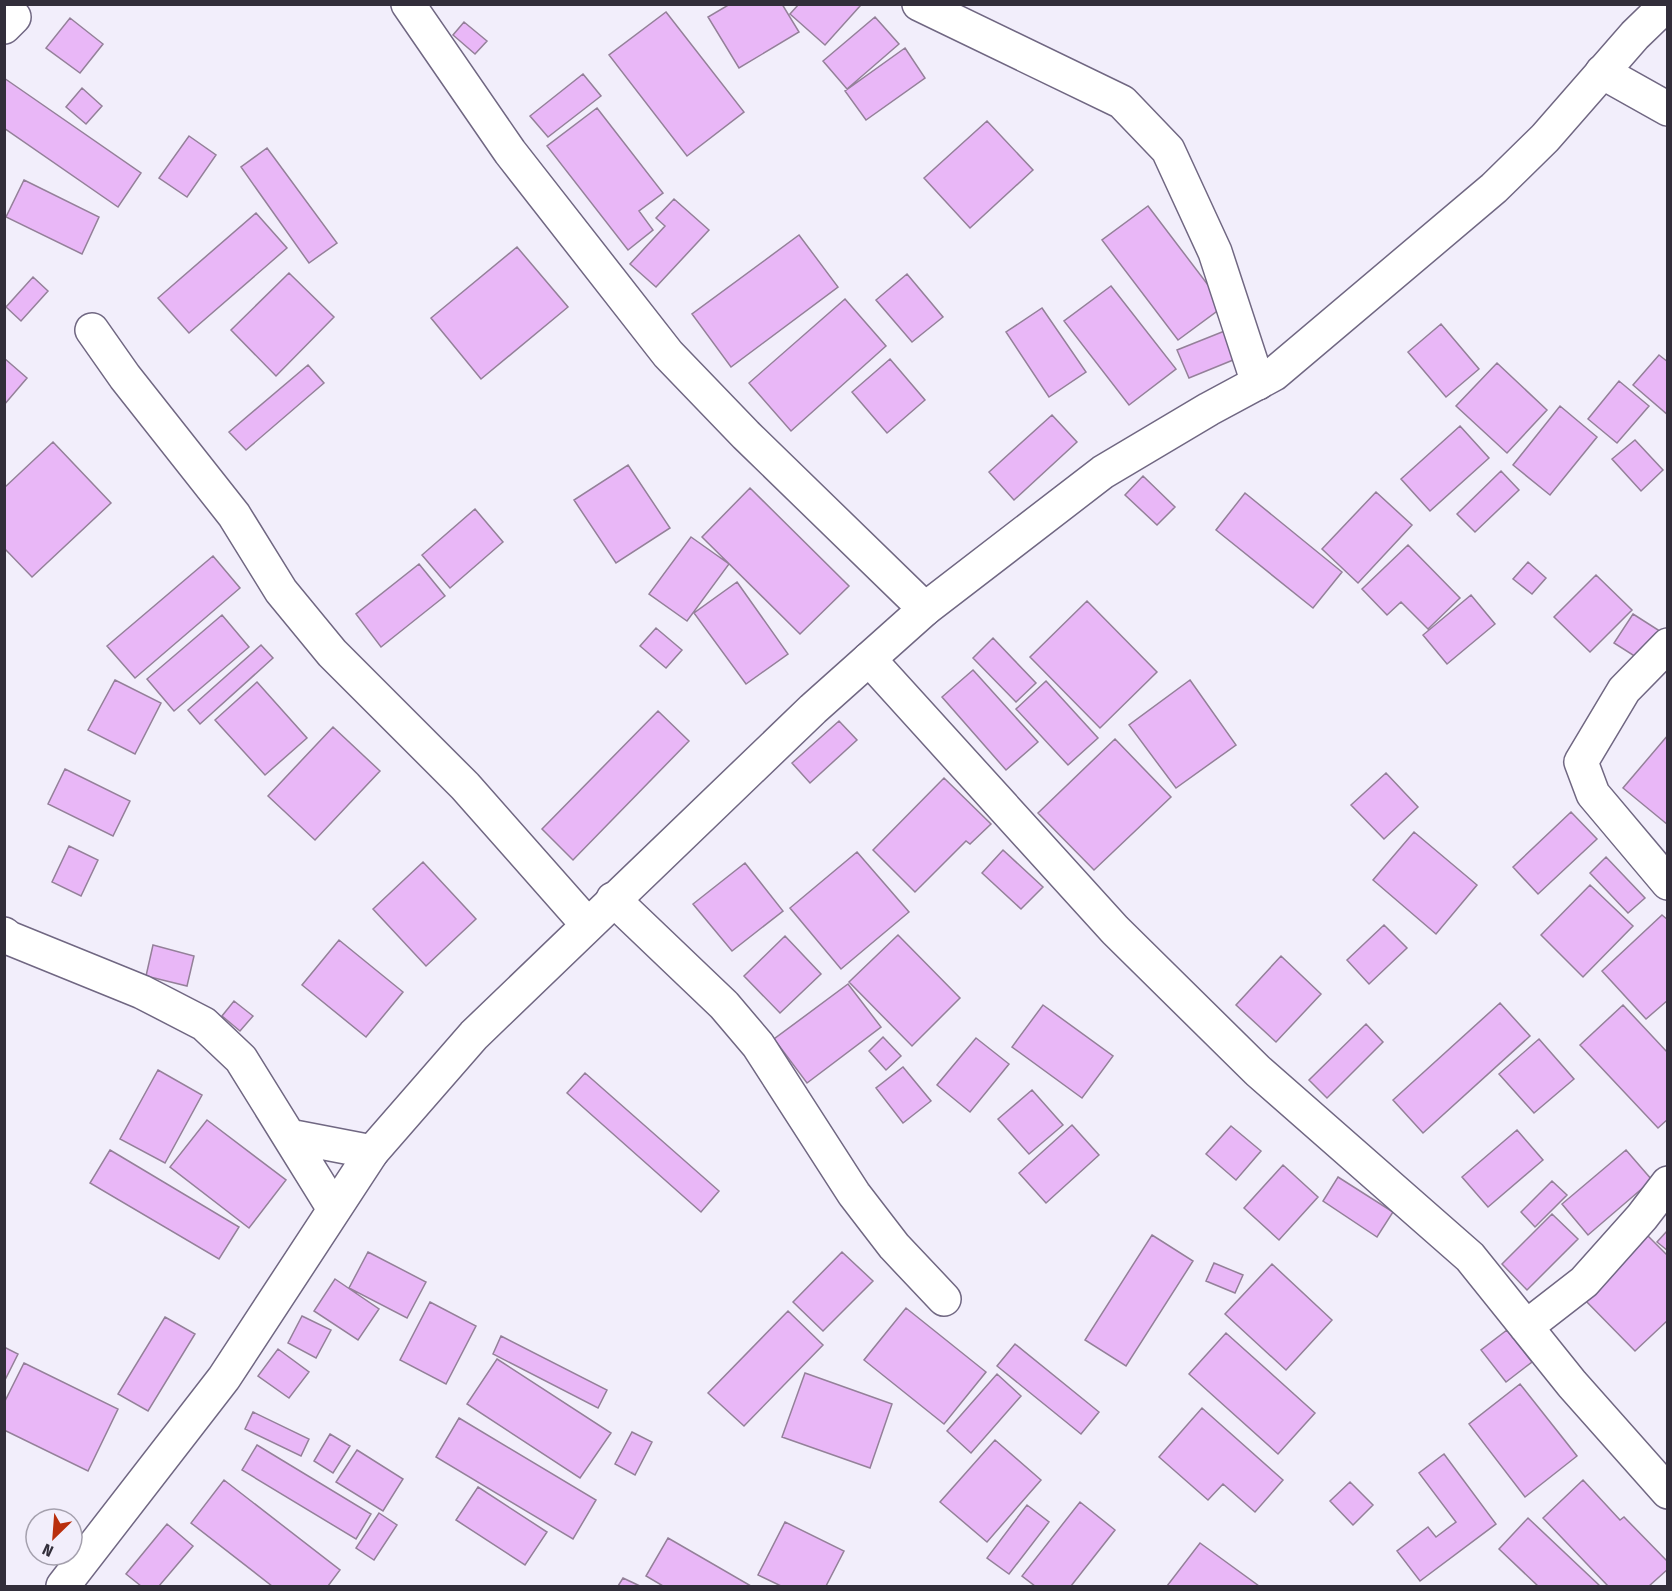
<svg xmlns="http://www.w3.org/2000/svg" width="1672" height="1591" viewBox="0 0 1672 1591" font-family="'Fira Sans Condensed',sans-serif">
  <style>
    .building { fill: #e9b7f7; stroke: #948099; stroke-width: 1.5 }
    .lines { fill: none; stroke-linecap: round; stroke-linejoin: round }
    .minor-casing { stroke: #706782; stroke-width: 36 }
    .tertiary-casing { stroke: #706782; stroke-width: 36 }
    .minor { stroke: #fff; stroke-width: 33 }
    .tertiary { stroke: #fff; stroke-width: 33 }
  </style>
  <rect width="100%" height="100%" fill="#f2eefb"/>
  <path class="building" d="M730 4H782L799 32 739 68 708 17Z
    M799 4H858L860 6 825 45 790 14Z
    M666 12 744 112 687 156 609 55Z
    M875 17 899 44 847 89 823 61Z
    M70 18 103 44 80 73 46 48Z
    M464 22 487 41 475 54 453 35Z
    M905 48 925 78 866 120 845 91Z
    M583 74 601 96 548 137 530 116Z
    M4 78 141 173 118 207 4 128Z
    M82 88 102 106 86 124 66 107Z
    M597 108 663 193 639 211 653 230 628 250 547 146Z
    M987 121 1033 170 970 228 924 178Z
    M189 136 216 155 187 197 159 178Z
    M267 148 337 243 309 263 241 167Z
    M24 180 99 217 82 254 6 217Z
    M674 199 709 230 656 287 630 264 665 226 656 218Z
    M1148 206 1224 306 1178 340 1102 240Z
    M256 213 287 248 189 333 158 298Z
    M799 235 838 287 731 367 692 314Z
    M517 247 568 307 481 379 431 318Z
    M289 273 334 317 276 376 231 330Z
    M907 274 943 317 912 342 876 300Z
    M33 277 48 291 21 321 6 307Z
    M1111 286 1176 369 1129 405 1064 321Z
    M845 299 886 346 791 431 749 383Z
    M1042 308 1086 372 1049 397 1006 332Z
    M1441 324 1479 369 1446 397 1408 352Z
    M1227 330 1238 358 1189 378 1177 350Z
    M1659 355 1668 362V415L1633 385Z
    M4 358 27 378 4 405Z
    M890 359 925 400 887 433 852 392Z
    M1497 363 1547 410 1507 453 1456 406Z
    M308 365 324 383 246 450 229 432Z
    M1619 381 1649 406 1617 443 1588 419Z
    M1560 406 1597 437 1550 495 1513 465Z
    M1052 415 1077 442 1014 500 989 472Z
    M1460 426 1489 458 1430 511 1401 479Z
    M1635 440 1663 470 1641 491 1612 459Z
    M53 442 111 503 32 577 4 548V488Z
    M628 465 670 528 616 563 574 500Z
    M1501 471 1519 490 1475 532 1457 514Z
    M1143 476 1175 507 1157 525 1125 495Z
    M750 488 849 586 800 634 702 537Z
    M1376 492 1412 525 1358 583 1322 549Z
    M1245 493 1342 572 1313 608 1216 530Z
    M475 509 503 542 450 588 422 555Z
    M691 537 729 564 687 621 649 594Z
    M1408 545 1460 598 1428 629 1401 602 1387 615 1362 589Z
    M213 556 240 588 135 678 107 646Z
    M1528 562 1546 578 1532 594 1513 579Z
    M419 564 445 596 381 647 356 614Z
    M1596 575 1632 610 1590 652 1554 617Z
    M737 582 788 654 746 684 694 613Z
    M1471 595 1495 624 1447 664 1423 635Z
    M1087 601 1157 672 1100 728 1030 657Z
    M1633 614 1666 635 1647 664 1614 643Z
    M222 615 249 647 174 711 147 679Z
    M656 628 682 650 666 668 640 646Z
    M993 638 1036 683 1016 702 973 658Z
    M261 645 273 658 200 724 188 710Z
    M973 670 1038 742 1006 770 942 697Z
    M115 680 161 703 135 754 88 730Z
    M1190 680 1236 745 1176 788 1129 725Z
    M1046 681 1098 738 1068 765 1016 709Z
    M257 682 307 738 265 775 215 720Z
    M658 711 689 741 573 860 542 829Z
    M839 721 857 740 810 783 792 763Z
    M333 727 380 771 315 840 268 796Z
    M1668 735V825L1623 788Z
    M1115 739 1171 797 1094 870 1038 813Z
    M65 769 130 801 113 836 48 804Z
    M1386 773 1418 807 1384 839 1351 805Z
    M944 778 991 824 970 844 966 841 915 892 873 850Z
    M1571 812 1597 839 1538 894 1513 867Z
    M1414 832 1477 885 1436 934 1373 880Z
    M69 846 98 860 81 896 52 882Z
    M1003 850 1043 887 1021 909 982 873Z
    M857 852 909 912 841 969 790 908Z
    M1606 857 1645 898 1628 913 1590 873Z
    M423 862 476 919 426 966 373 909Z
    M745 863 783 911 732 951 693 904Z
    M1590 885 1633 926 1583 977 1541 935Z
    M1662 915 1668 920V1000L1646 1019 1602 971Z
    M1384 925 1407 948 1369 984 1347 960Z
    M898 935 960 998 912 1046 849 982Z
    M785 936 821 974 780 1013 744 976Z
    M339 940 403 992 366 1037 302 985Z
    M153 945 194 956 187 986 146 976Z
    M1281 956 1321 994 1276 1042 1236 1005Z
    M848 984 881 1027 807 1083 774 1039Z
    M234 1001 253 1016 240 1031 222 1016Z
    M1500 1003 1530 1036 1423 1133 1393 1100Z
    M1043 1005 1113 1056 1082 1098 1012 1047Z
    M1623 1005 1668 1053V1119L1658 1128 1580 1045Z
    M1366 1024 1383 1042 1327 1098 1309 1080Z
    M883 1037 901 1056 886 1070 869 1051Z
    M976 1038 1009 1064 970 1112 937 1085Z
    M1539 1039 1574 1079 1534 1113 1499 1074Z
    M903 1067 931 1101 903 1123 876 1088Z
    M158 1070 202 1095 165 1163 120 1139Z
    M585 1073 719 1191 701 1212 567 1093Z
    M1032 1090 1063 1125 1029 1154 998 1119Z
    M207 1120 286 1180 249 1228 170 1167Z
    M1072 1125 1099 1155 1046 1203 1019 1173Z
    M1231 1126 1261 1151 1236 1180 1206 1154Z
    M1517 1130 1543 1160 1488 1207 1462 1177Z
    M110 1150 239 1227 219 1259 90 1183Z
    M1626 1150 1652 1180 1588 1235 1562 1204Z
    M1283 1165 1318 1197 1279 1240 1244 1208Z
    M1338 1177 1393 1212 1377 1237 1323 1201Z
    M1552 1181 1567 1195 1535 1227 1521 1212Z
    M1552 1214 1578 1239 1527 1290 1502 1264Z
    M1668 1230V1251L1657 1242Z
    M1646 1234 1668 1256V1320L1635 1351 1581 1296Z
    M1152 1235 1193 1261 1126 1366 1085 1340Z
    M368 1252 426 1282 407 1318 349 1288Z
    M842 1252 873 1281 823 1331 793 1302Z
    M1214 1263 1243 1275 1235 1293 1206 1281Z
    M1272 1264 1332 1320 1286 1370 1225 1314Z
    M335 1279 379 1309 358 1340 314 1311Z
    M430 1302 476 1326 446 1384 400 1360Z
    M906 1308 986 1372 944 1424 864 1360Z
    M788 1311 823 1345 744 1426 708 1393Z
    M302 1316 331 1330 316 1358 288 1343Z
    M165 1317 195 1334 148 1411 118 1394Z
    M1507 1330 1532 1362 1506 1382 1481 1350Z
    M1226 1333 1315 1413 1278 1454 1189 1374Z
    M501 1336 607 1390 598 1408 493 1354Z
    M1015 1344 1099 1412 1081 1434 997 1366Z
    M4 1347 18 1354 4 1382Z
    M278 1349 309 1372 289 1398 258 1376Z
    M497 1359 611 1433 580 1478 467 1404Z
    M24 1363 118 1409 88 1471 4 1430V1403Z
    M805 1373 892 1404 870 1468 782 1437Z
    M997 1374 1021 1396 971 1453 947 1431Z
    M1520 1384 1577 1456 1525 1497 1469 1424Z
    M1202 1408 1283 1480 1255 1512 1223 1484 1208 1500 1159 1457Z
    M253 1412 309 1439 301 1456 245 1429Z
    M459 1418 596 1500 573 1539 436 1457Z
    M632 1432 652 1442 635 1475 615 1464Z
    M330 1434 350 1446 333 1473 314 1461Z
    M995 1440 1041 1480 987 1542 940 1502Z
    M257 1445 371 1514 356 1539 242 1470Z
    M357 1450 403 1479 383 1511 336 1482Z
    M1444 1454 1496 1524 1420 1581 1397 1551 1428 1527 1436 1537 1456 1522 1419 1473Z
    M224 1480 340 1570 328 1586H272L191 1523Z
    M1583 1480 1620 1520 1624 1517 1668 1562V1569L1649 1586H1608L1543 1518Z
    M1350 1482 1373 1505 1353 1525 1330 1501Z
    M478 1487 547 1532 525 1565 456 1520Z
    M1080 1502 1115 1530 1071 1586H1035L1022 1576Z
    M1027 1505 1049 1522 1009 1574 987 1558Z
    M379 1513 397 1525 374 1560 356 1548Z
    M1528 1518 1600 1586H1538L1499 1549Z
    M785 1522 844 1551 826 1586H781L758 1575Z
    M167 1524 193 1546 159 1586H141L126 1574Z
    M668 1538 751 1586H663L646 1576Z
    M1200 1543 1259 1586H1167Z
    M623 1578 640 1586H618Z"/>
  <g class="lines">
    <g class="minor-casing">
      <path id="minor" d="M408 4 510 152 668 354 746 435 925 609
        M919 4 1122 102 1168 150 1215 252 1258 383
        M4 27 14 17
        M1602 72 1668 109
        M92 330 125 377 234 515 281 591 332 653 465 786 587 924
        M1668 645 1624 690 1581 762 1593 794 1668 883
        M869 659 1115 930 1258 1071 1470 1257 1572 1384 1668 1492
        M613 899 724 1005 758 1045 854 1194 894 1246 944 1299
        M4 934 9 938 142 992 204 1024 241 1059 334 1209
        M289 1136 372 1152
        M1526 1327 1584 1282 1642 1217 1668 1183"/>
    </g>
    <g class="tertiary-casing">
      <path id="tertiary" d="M63 1586 224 1378 372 1152 474 1035 813 709 925 609 1103 472 1209 409 1274 374 1494 188 1545 138 1635 35 1667 4"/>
    </g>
    <use href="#minor" class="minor"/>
    <use href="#tertiary" class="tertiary"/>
  </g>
  <rect width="1672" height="1591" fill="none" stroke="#322e3a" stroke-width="12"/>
  <g transform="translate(54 1537) rotate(205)"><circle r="28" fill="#f2eefb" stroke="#a5a1ae" stroke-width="1.5"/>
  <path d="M0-4.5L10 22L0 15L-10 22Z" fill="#b92f0d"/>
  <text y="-9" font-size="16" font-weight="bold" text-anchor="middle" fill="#322e3a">N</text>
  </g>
</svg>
